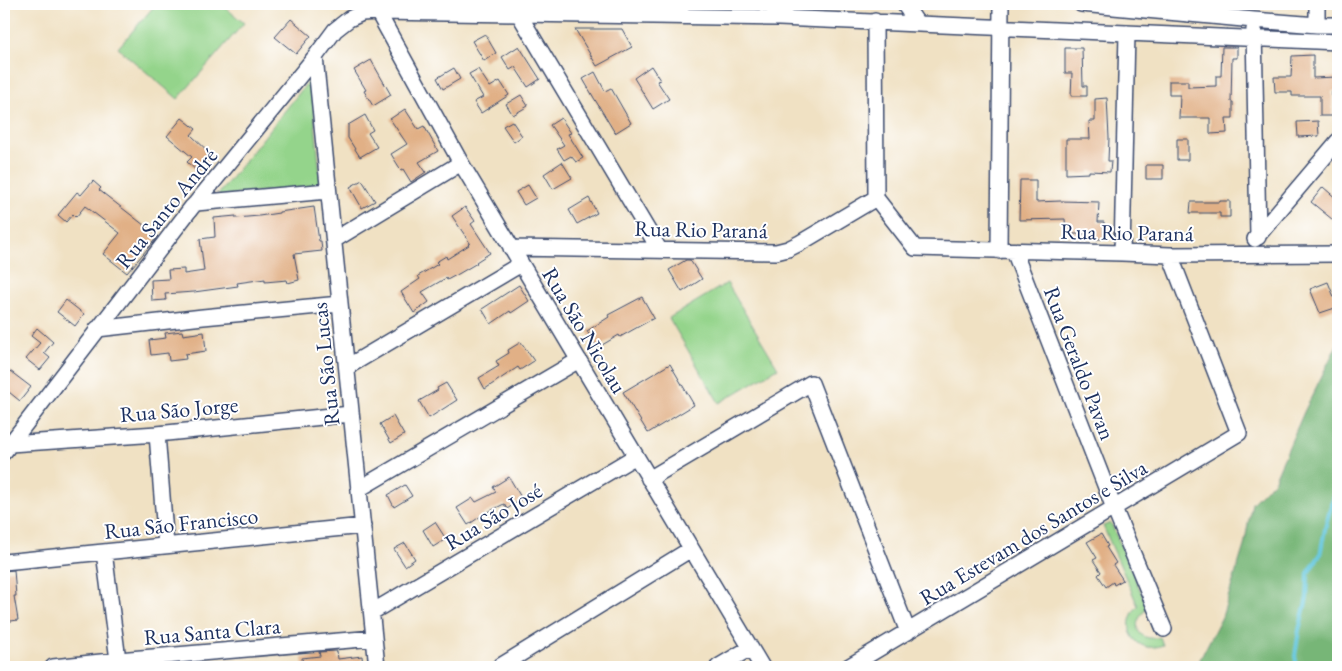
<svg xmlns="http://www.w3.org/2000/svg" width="1342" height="671" viewBox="0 0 1342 671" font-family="'EB Garamond',serif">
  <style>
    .green { fill: #94d48b; stroke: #588274 }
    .forest { fill: #77b677; stroke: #49726a }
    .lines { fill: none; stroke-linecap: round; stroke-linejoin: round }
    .stream { stroke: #61c6de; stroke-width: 4 }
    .building { fill: #e1b086 }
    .minor-casing { stroke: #3b4a6d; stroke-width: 18 }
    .minor { stroke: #fff; stroke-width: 15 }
    .labels { text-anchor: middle; stroke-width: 4; stroke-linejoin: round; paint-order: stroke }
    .street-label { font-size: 22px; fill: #1b2f5e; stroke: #fff }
  </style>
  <rect width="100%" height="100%" fill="#fff"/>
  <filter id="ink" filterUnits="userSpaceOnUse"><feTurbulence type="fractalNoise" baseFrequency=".02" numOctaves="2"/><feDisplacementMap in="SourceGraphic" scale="10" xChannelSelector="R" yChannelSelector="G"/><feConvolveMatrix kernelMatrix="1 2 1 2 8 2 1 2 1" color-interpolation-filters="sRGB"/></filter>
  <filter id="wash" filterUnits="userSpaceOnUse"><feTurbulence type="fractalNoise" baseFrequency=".0096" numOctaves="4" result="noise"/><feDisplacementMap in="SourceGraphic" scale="20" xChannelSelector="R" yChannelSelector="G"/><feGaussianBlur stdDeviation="1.12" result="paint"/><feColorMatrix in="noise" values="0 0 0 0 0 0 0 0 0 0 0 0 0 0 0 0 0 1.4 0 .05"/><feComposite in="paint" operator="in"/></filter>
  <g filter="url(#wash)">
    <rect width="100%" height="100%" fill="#f0e1c3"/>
    <path class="green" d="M156 4H221L244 23 178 99 118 48Z
      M311 78 321 186 217 196Z
      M727 283 778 368 719 403 669 318Z
      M1111 523 1147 606C1145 612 1140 615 1138 621 1134 635 1148 641 1160 637L1163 645C1136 656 1118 626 1138 606L1103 526Z"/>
    <path class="forest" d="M1338 343V667H1196L1222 617 1244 546 1252 503 1274 481 1304 412Z"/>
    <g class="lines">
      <path class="stream" d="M1297 667 1295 656 1299 630 1307 598 1308 573 1320 555 1326 524 1337 486V469L1338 465"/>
    </g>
    <g id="blocks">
      <path class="building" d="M291 19 311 36 296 54 275 37Z
        M575 29H622L632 47 597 66Z
        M485 34 496 53 484 61 472 41Z
        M519 46 540 79 528 87 515 67 510 70 502 57Z
        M1222 47H1237V58H1232L1231 102H1233V118H1226L1227 133 1210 134V118H1179L1180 95H1169V81H1188V87L1216 86V76H1221Z
        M1065 48H1082L1083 86H1087V96H1071L1072 73H1065Z
        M1313 55V78L1337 77 1338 91H1332V116H1320V96H1292V92H1275L1274 77H1291L1292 56Z
        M371 60 391 95 373 106 364 91 366 90 354 70Z
        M651 66 660 80 657 81 669 99 653 109 634 78Z
        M454 68 460 79 443 89 437 78Z
        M478 69 490 87 500 81 509 95 481 113 474 102 483 97 469 74Z
        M595 72 605 91 611 88 631 123 615 133 594 98 583 79Z
        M521 95 528 106 513 115 506 104Z
        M1107 98 1109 138 1108 161H1111L1110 172 1089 171V173L1066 174V139H1090L1089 121H1095V99Z
        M405 109 418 129 424 126 438 151 419 162 426 172 411 182 403 169 401 170 391 154 407 144 390 119Z
        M365 115 373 130 368 133 377 147 360 157 348 138V125Z
        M182 118 196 129 191 135 212 155 197 171 187 162 192 157 167 136Z
        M561 118 571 133 568 134 583 158 576 162 571 156 564 160 557 149 564 145 550 125Z
        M512 121 522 136 514 142 503 126Z
        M1318 121 1319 136 1298 137 1297 122Z
        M1177 139H1188V160H1177Z
        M562 162 572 178 553 189 544 174Z
        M1146 165H1163V179H1146Z
        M362 180 375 201 362 208 350 187Z
        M1020 180H1036V202L1061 201 1099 202 1098 222H1104V239H1093V234H1066L1065 219 1019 220Z
        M93 181 101 188 99 190 158 236 127 273 103 254 120 233 85 206 76 217 73 214 66 222 58 215 77 192 81 195Z
        M528 185 536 198 524 205 516 192Z
        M1323 187 1338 200V224L1311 202Z
        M589 198 597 213 577 224 569 210Z
        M1220 201H1230V217H1220V213H1190L1191 202H1220Z
        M314 207 319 241H321L322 251 294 254 299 280 288 283 287 280 265 282V279L237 283 238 286 194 292 165 294 166 300 152 301 151 280 169 279 168 270 184 269V274L204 271 200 239 215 237 214 218 236 216V218L259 216 279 213V212Z
        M465 207 475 221 471 224 490 253 476 262 477 263 460 273 447 280 446 278 422 292 429 302 414 313 401 292 420 279 418 276 438 264 436 262 446 256 447 259 469 245 468 244 470 243 452 216Z
        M686 260H690L702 279 682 292 669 270Z
        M1328 282 1338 307 1320 313 1310 289Z
        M519 285 529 301 511 313 510 311 491 324 482 309Z
        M642 297 654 318 620 337 619 335 597 348 587 331 609 317 608 315Z
        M66 300 84 314 75 326 57 312Z
        M37 328 53 342 44 353 50 358 40 370 26 359 40 343 31 336Z
        M182 331 183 335 204 332 206 351 185 354 186 359 169 361 168 353 151 355 149 340 166 338 165 333Z
        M521 342 534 361 520 370 518 367 485 389 479 378 499 366 496 361 509 353 508 350Z
        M670 364 694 405 648 433 623 392Z
        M10 371 31 387 20 401 4 388V378Z
        M446 383 457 400 429 418 419 401 438 390 437 388Z
        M393 416 404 435 391 443 380 424Z
        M509 477 522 499 507 509 504 504 484 514 468 525 457 508 473 498 476 502 496 492 493 487Z
        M405 485 412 496 394 507 388 495Z
        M435 522 446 539 433 547 423 530Z
        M1101 534 1108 546 1106 547 1116 563 1113 565 1123 580 1114 585 1113 582 1106 587 1098 575 1101 572 1093 560 1097 558 1087 542Z
        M405 543 415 559 405 566 394 549Z
        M14 570 16 596H14L18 620 4 622V571Z
        M337 651 338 659 362 656 363 667H303L302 658 320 656 319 652Z"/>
    </g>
  </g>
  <g filter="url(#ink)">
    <use href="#blocks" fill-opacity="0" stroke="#3b4a6d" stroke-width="1"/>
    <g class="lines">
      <g class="minor-casing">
        <path id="minor" d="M904 4 917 23
          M1081 4 1254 20 1317 25H1338
          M1317 4V25
          M374 5 461 163 762 667
          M514 6 659 249
          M875 21 876 198 915 248 1122 253 1170 255 1338 254
          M1254 29 1258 237
          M315 57 377 667
          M196 203 328 191
          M1255 239 1338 141
          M334 240 461 163
          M511 248 776 252 788 249 800 243 876 198
          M999 251 1001 4
          M1014 251 1114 508 1164 629
          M1122 253 1127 33
          M97 329 203 317 340 304
          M347 367 521 264
          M157 434 166 546
          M10 444 157 434 351 414
          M4 452 192 207 196 203 315 57 335 30 349 19 362 13 377 12 779 18 1338 42
          M649 479 811 383 908 632
          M359 489 579 360
          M104 552 118 660
          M4 562 363 526
          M372 612 636 456
          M53 667 130 659 374 638
          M499 667 691 549
          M718 667 750 648
          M848 667 1239 433 1170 255"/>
      </g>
      <use href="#minor" class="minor"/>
    </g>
  </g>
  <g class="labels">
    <g class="street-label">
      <text transform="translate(166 208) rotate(-51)" y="8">Rua Santo André</text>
      <text transform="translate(701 229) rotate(1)" y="8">Rua Rio Paraná</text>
      <text transform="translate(1127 232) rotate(1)" y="8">Rua Rio Paraná</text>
      <text transform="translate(585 330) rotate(59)" y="8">Rua São Nicolau</text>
      <text transform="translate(1080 363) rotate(69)" y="8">Rua Geraldo Pavan</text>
      <text transform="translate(325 364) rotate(-96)" y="8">Rua São Lucas</text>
      <text transform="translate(179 409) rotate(-5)" y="8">Rua São Jorge</text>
      <text transform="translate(493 516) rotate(-31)" y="8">Rua São José</text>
      <text transform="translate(181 523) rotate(-6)" y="8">Rua São Francisco</text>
      <text transform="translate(1033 532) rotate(-31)" y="8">Rua Estevam dos Santos e Silva</text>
      <text transform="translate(212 631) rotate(-5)" y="8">Rua Santa Clara</text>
    </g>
  </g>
  <rect width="1342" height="671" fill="none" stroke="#fff" stroke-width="20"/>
</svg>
